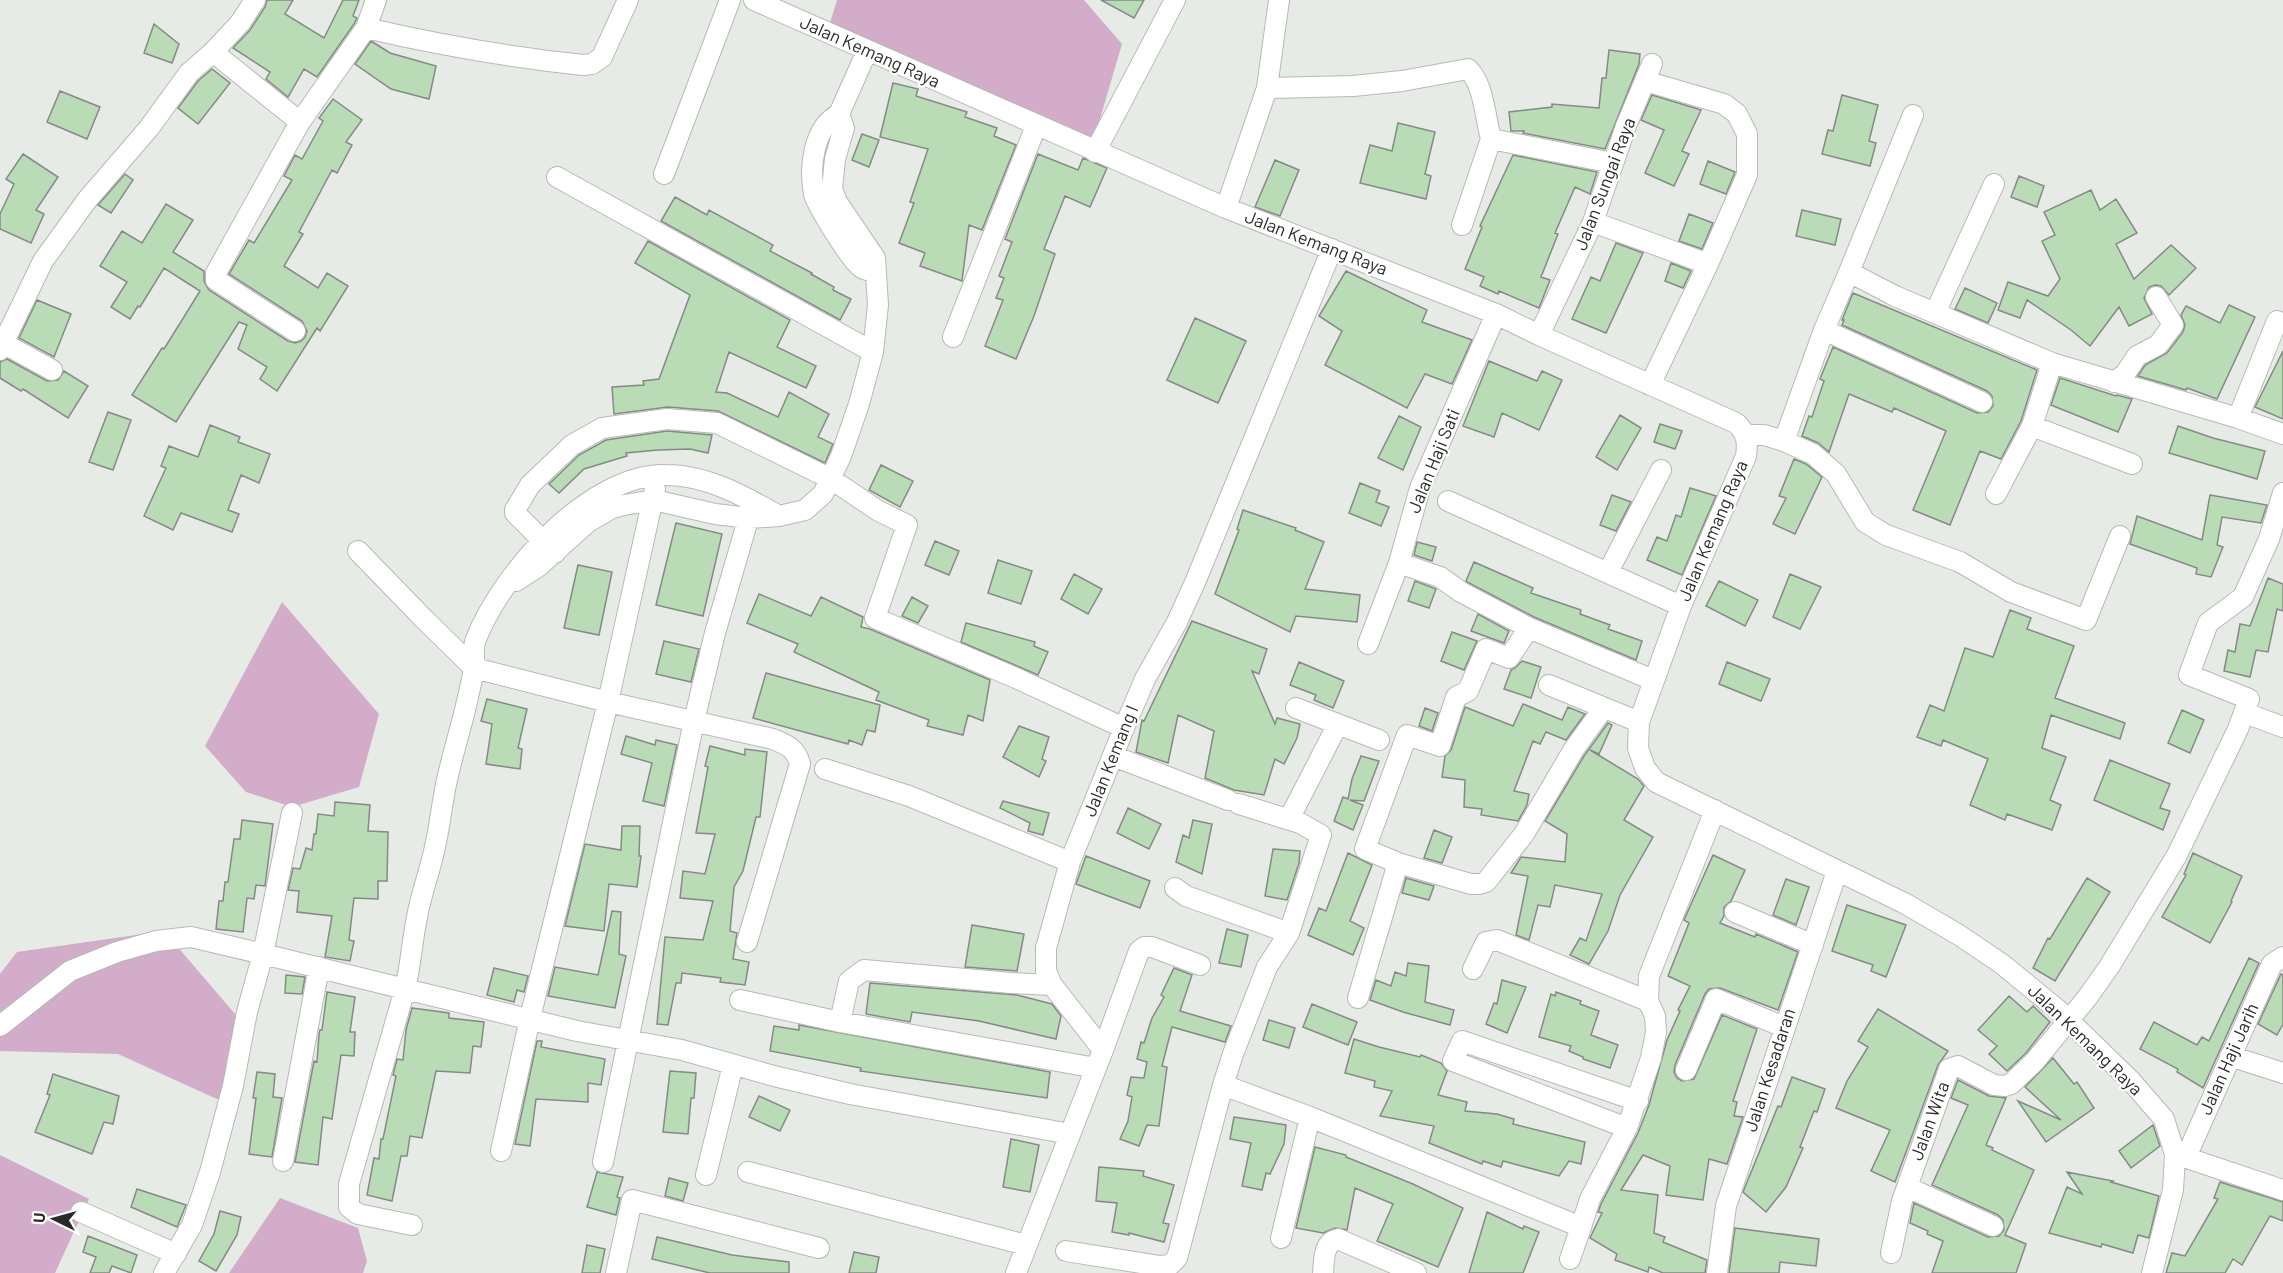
<svg xmlns="http://www.w3.org/2000/svg" width="2283" height="1273" viewBox="0 0 2283 1273" font-family="Barlow,sans-serif">
  <style>
    .green { fill: #d2acc9 }
    .building { fill: #b9dbb6; stroke: #868a86; stroke-width: 1.5 }
    .lines { fill: none; stroke-linecap: round; stroke-linejoin: round }
    .minor-casing { stroke: #b6bab5; stroke-width: 22 }
    .minor { stroke: #fff; stroke-width: 20 }
    .labels { text-anchor: middle; stroke-width: 4.5; stroke-linejoin: round; paint-order: stroke }
    .street-label { font-size: 18px; fill: #2a2b29; stroke: #fff }
  </style>
  <rect width="100%" height="100%" fill="#e7ebe6"/>
  <path class="green" d="M837 0H1084L1122 44 1094 139 829 26Z
    M282 602 379 714 359 787 292 807 246 792 205 746Z
    M164 931 247 1028 219 1100 118 1054 0 1051V974L17 952Z
    M0 1155 89 1199 55 1273H0Z
    M280 1198 358 1228 367 1261 363 1273H229Z"/>
  <path class="building" d="M267 0H293L285 14 324 38 343 0H359L353 16 357 18 354 24 317 77 304 69 288 97 266 79 270 72 233 48 250 30 265 7Z
    M1101 0H1144L1134 18Z
    M154 24 179 44 172 63 144 53Z
    M371 41 390 53 436 66 429 99 391 89 355 64Z
    M1609 50 1640 54 1639 64 1605 149 1523 133 1524 131H1511L1509 112 1552 107V104L1599 108 1602 78H1606Z
    M212 69 230 83 198 124 178 108 198 81Z
    M893 83 918 89 916 96 967 112 965 117 997 128 994 136 1016 145 982 230 969 225 962 281 920 266 925 253 899 243 914 203 910 202 928 149 880 137Z
    M60 91 100 107 87 139 47 122Z
    M1652 95 1701 110 1682 151 1689 154 1674 186 1645 173 1664 130 1641 120Z
    M1842 95 1878 105 1869 141 1876 143 1870 166 1822 154 1828 130 1833 131Z
    M333 99 362 120 346 142 352 145 337 173 332 170 299 232 303 234 284 266 318 288 327 273 348 286 320 331 317 328 277 391 260 379 267 367 238 349 247 325 239 322 176 422 132 395 162 348 164 349 200 291 164 268 140 307 138 306 130 319 111 307 127 282 100 266 122 231 142 243 166 204 193 220 173 252 204 271V281L209 290 288 341 295 343 301 341 305 337 307 331 302 321 229 274 249 240 254 243 292 180 284 176 295 155 302 159 323 121 319 118Z
    M1398 123 1435 132 1425 174 1431 176 1426 199 1360 183 1370 145 1392 151Z
    M862 134 879 140 869 167 852 160Z
    M23 154 58 177 36 210 44 214 31 243 0 229V214L14 184 6 179Z
    M1038 154 1078 170 1083 158 1107 168 1090 207 1065 196 1044 249 1055 254 1034 316 1016 359 985 346 1003 300 996 298 1004 278 999 276 1012 242 1005 239Z
    M1513 155 1597 172 1590 194 1575 187 1555 233 1558 234 1541 277 1550 280 1539 308 1499 291 1498 294 1480 286 1484 277 1465 269 1482 227 1480 226Z
    M1275 160 1299 170 1280 216 1255 207Z
    M1708 161 1735 172 1726 194 1700 184Z
    M125 174 133 180 111 213 98 205Z
    M2019 176 2044 186 2037 207 2011 197Z
    M2091 190 2100 210 2116 199 2137 233 2116 244 2134 279 2171 245 2196 268 2169 295 2161 286 2155 285 2149 287 2144 298 2152 314 2129 326 2119 307 2090 346 2071 330 2027 300 2020 318 1998 310 2008 282 2048 296 2060 279 2042 241 2055 235 2044 212Z
    M675 197 707 215 709 210 773 245 770 251 812 273 811 274 834 287 833 290 851 299 840 320 661 221Z
    M1802 210 1841 219 1835 245 1796 236Z
    M1689 214 1713 223 1702 249 1679 241Z
    M648 241 790 320 777 347 816 366 806 388 729 352 716 392 727 393 778 417 789 392 829 414 818 437 833 444 825 463 718 411 668 407 614 414 612 387 644 385 643 381 659 379 690 295 635 263Z
    M1616 243 1643 253 1606 333 1572 319 1591 277 1600 281Z
    M1671 263 1691 271 1683 288 1665 281Z
    M1346 271 1427 310 1422 322 1472 340 1452 384 1425 374 1407 408 1325 365 1342 331 1319 316Z
    M1965 288 1997 303 1988 323 1955 309Z
    M1853 293 2037 370 2021 421 2001 459 1980 451 1950 525 1913 510 1946 431 1894 408 1892 412 1849 394 1829 452 1818 443 1802 436 1809 416 1812 417 1824 381 1820 379 1833 347 1977 413 1988 412 1993 406 1992 396 1987 391 1842 325 1844 320H1842Z
    M37 300 71 314 54 357 19 338Z
    M2229 305 2255 317 2217 399 2187 388 2186 390 2138 376 2145 365 2167 353 2183 332 2185 325 2181 315 2186 306 2220 323Z
    M1195 318 1246 341 1218 403 1167 380Z
    M2283 351V419L2255 407Z
    M7 359 47 381 58 380 64 371 88 386 68 418 23 389 21 391 0 378V362Z
    M1489 361 1537 381 1542 371 1562 380 1539 430 1502 413 1494 437 1463 426Z
    M2060 378 2116 396 2117 395 2132 399 2118 432 2051 405Z
    M108 412 131 420 113 470 89 462Z
    M1620 415 1641 428 1617 470 1596 457Z
    M1399 416 1421 427 1403 470 1378 458Z
    M1660 424 1682 431 1675 449 1654 442Z
    M210 425 240 437 238 442 270 454 259 483 241 475 228 510 239 514 232 532 181 513 173 530 144 516 166 468 161 466 169 446 198 457Z
    M2178 426 2213 438 2265 451 2257 479 2169 453Z
    M667 431 712 435 708 453 690 449 658 450 626 453 627 456 584 469 559 493 549 484 579 455 606 440Z
    M1794 459 1806 464 1822 477 1795 534 1773 524 1786 498 1779 496Z
    M881 465 913 481 900 507 869 490Z
    M1360 483 1380 491 1376 502 1389 507 1381 526 1349 513Z
    M1690 488 1716 496 1682 575 1647 560 1657 537 1667 541 1676 515 1681 517Z
    M1612 495 1631 502 1616 531 1600 525Z
    M2210 495 2267 505 2261 523 2222 517 2217 545 2223 547 2211 577 2196 574 2197 568 2130 544 2137 516 2202 540Z
    M1243 510 1296 528 1295 530 1324 542 1305 589 1360 595 1357 622 1296 616 1290 632 1215 594 1239 530 1237 529Z
    M676 523 722 534 703 616 656 605Z
    M935 541 959 551 949 575 925 565Z
    M1417 542 1436 547 1432 561 1414 555Z
    M998 560 1032 571 1021 604 988 593Z
    M1474 562 1533 588 1531 593 1581 610 1580 614 1610 625 1608 629 1642 641 1636 660 1534 617 1467 582 1466 581Z
    M578 565 612 572 599 635 564 628Z
    M1074 574 1102 589 1088 614 1061 599Z
    M1790 574 1821 587 1800 629 1773 617Z
    M2268 578 2283 584V611L2277 609 2268 652 2256 650 2250 677 2224 671 2228 650 2235 652 2240 624 2250 626Z
    M1415 581 1436 589 1429 608 1408 601Z
    M1719 581 1758 600 1745 626 1706 606Z
    M759 594 811 616 821 597 863 617 861 627 870 629 990 680 983 721 968 715 963 735 927 726 929 720 876 700 879 692 794 652 798 644 747 623Z
    M912 597 928 606 918 623 902 616Z
    M2010 610 2031 618 2027 629 2074 646 2055 698 2125 723 2120 739 2051 715 2042 748 2066 757 2050 800 2061 805 2052 830 2007 814 2005 820 1970 805 1988 759 1943 740 1941 746 1917 737 1930 705 1944 711 1965 648 1993 657Z
    M1478 614 1509 631 1504 643 1471 631Z
    M1192 621 1267 649 1259 674 1252 671 1275 724 1277 718 1300 724 1297 738 1284 764 1275 759 1264 795 1234 790 1205 778 1214 731 1178 715 1168 763 1136 752 1142 720 1144 721Z
    M966 623 1035 642 1034 646 1048 652 1038 675 961 642Z
    M1452 632 1477 641 1464 670 1441 661Z
    M664 641 699 649 691 682 656 674Z
    M1522 661 1541 667 1531 698 1504 689 1511 670 1515 668Z
    M1299 662 1344 681 1333 708 1314 700 1316 695 1290 685Z
    M1727 662 1770 679 1761 701 1719 684Z
    M766 673 880 705 875 732 867 730 862 745 849 740 848 744 753 718Z
    M487 699 527 709 518 748 522 749 520 769 486 764 492 724 481 721Z
    M1523 704 1562 720 1568 707 1585 714 1566 740 1546 732 1540 744 1533 741 1514 791 1529 794 1527 805 1518 821 1481 815 1482 809 1464 807 1465 780 1442 777 1445 756 1451 750 1465 707 1513 726Z
    M1425 708 1438 713 1432 731 1419 726Z
    M2182 710 2204 720 2190 753 2168 743Z
    M1608 723 1612 725 1599 754 1590 750 1638 779 1644 786 1624 820 1653 837 1620 895 1608 931 1589 964 1570 955 1580 938 1586 941 1602 894 1555 885 1550 907 1538 905 1529 940 1516 935 1528 876 1511 873 1521 857 1565 862 1567 834 1545 821 1584 756Z
    M1019 726 1049 737 1042 759 1046 761 1039 777 1003 757Z
    M626 736 655 745 656 740 677 745 664 806 643 801 652 763 621 754Z
    M710 746 745 755V749L767 752 760 817H756L743 871 734 887 730 931 737 933 733 959 749 962 745 985 720 982 721 978 682 973 681 983H676L668 1025 657 1024 665 937 703 940 713 901 680 898 683 871 705 874 715 834 696 833 708 767 705 766Z
    M1361 756 1379 761 1364 801 1350 800 1363 805 1353 830 1334 821 1343 797 1348 799 1352 779Z
    M2110 760 2170 784 2160 808 2170 811 2163 830 2094 800Z
    M1003 801 1049 813 1043 835 1028 831 1030 823 1000 808Z
    M335 802 370 805 368 831 388 832 387 881H378V899L354 898 349 940 354 941 350 961 325 957 332 916 297 912 299 891 288 890 293 868 300 869 306 848 312 850 314 834H316L318 814 334 816Z
    M1128 808 1161 824 1149 849 1117 833Z
    M242 820 273 824 265 886 256 885 254 899 247 898 243 932 216 929 219 901H223L225 882H228L234 839H240Z
    M1193 820 1212 824 1202 874 1176 862 1183 835 1189 838Z
    M622 826H640L639 856H641L637 887 609 884 604 931 565 926 585 844 621 850Z
    M1434 830 1452 837 1442 863 1424 858Z
    M1273 849 1300 851 1299 863 1287 900 1265 896Z
    M1348 853 1372 865 1350 921 1364 928 1353 955 1308 935 1319 908 1326 911Z
    M2193 853 2242 876 2231 901 2232 902 2210 943 2162 917 2186 875 2184 874Z
    M1713 855 1745 870 1731 901 1724 907V916L1720 923 1755 937 1756 934 1798 952 1778 1010 1720 988 1709 989 1705 994 1675 1065 1674 1072 1677 1078 1682 1081 1694 1079 1722 1015 1757 1029 1733 1101 1737 1102 1734 1116 1743 1117 1727 1164 1709 1159 1703 1200 1666 1195 1670 1166 1643 1155 1621 1190 1658 1195 1654 1233 1665 1237 1663 1242 1707 1260 1705 1273H1663L1649 1267 1648 1272 1615 1260 1617 1254 1590 1238 1602 1213 1598 1212 1601 1204 1638 1133 1649 1105 1667 1040 1680 1011 1678 1010 1690 986 1668 976 1689 923 1684 920Z
    M1086 856 1150 881 1140 908 1076 884Z
    M1406 878 1434 886 1429 900 1402 893Z
    M2087 878 2110 892 2055 981 2033 968 2048 938 2050 939Z
    M1786 879 1809 887 1796 925 1773 915Z
    M1847 905 1906 925 1886 977 1871 971 1873 965 1832 951Z
    M612 911 621 912 619 954 626 956 615 1008 548 996 555 967 598 975Z
    M972 925 1024 934 1017 971 965 967Z
    M1227 929 1248 935 1241 967 1219 963Z
    M2249 958 2259 963 2203 1088 2177 1072 2178 1069 2140 1049 2154 1022 2197 1045 2202 1037 2209 1041Z
    M1408 963 1429 966 1425 1002 1454 1010 1450 1025 1403 1012 1370 1000 1376 980 1391 986 1395 972 1406 976Z
    M494 968 528 976 524 992 517 990 514 1002 487 995Z
    M1174 968 1192 975 1180 1011 1231 1026 1225 1042 1172 1027 1162 1066 1167 1067 1159 1126 1147 1125 1139 1146 1120 1139 1128 1121 1132 1097 1127 1095 1131 1077 1144 1078 1147 1062 1137 1059 1141 1042 1144 1043 1152 1018 1164 997 1161 995Z
    M2281 974 2283 975V1024L2277 1035 2258 1024Z
    M286 975 305 977 302 994 285 993Z
    M1502 980 1526 987 1507 1033 1486 1024 1494 1003 1497 1004Z
    M870 983 1017 995 1052 1004 1061 1016 1056 1039 979 1021 912 1012 910 1022 866 1014Z
    M327 992 355 997 350 1032H355L354 1056 341 1055 332 1119 323 1117 318 1165 295 1162 314 1061 317 1062 319 1034 320 1030H322Z
    M1556 992 1581 1001 1580 1004 1599 1011 1591 1035 1618 1045 1610 1068 1583 1059V1057L1569 1051 1571 1046 1539 1037 1551 994 1555 996Z
    M2009 996 2027 1012 2033 1006 2050 1022 2026 1053 2007 1071 1989 1054 1997 1046 1978 1030Z
    M1312 1004 1357 1022 1348 1045 1303 1027Z
    M412 1008 449 1013V1018L484 1022 481 1047 473 1046 470 1073 436 1071 422 1138 410 1136 407 1156H401L392 1201 367 1195 374 1158 379 1159 381 1139H383L396 1076 393 1075 397 1059 403 1060 406 1030Z
    M1878 1009 1948 1051 1938 1065 1895 1182 1871 1171 1890 1130 1836 1108 1847 1081 1868 1047 1858 1041Z
    M1269 1020 1295 1028 1289 1048 1263 1040Z
    M799 1025 1050 1072 1047 1098 860 1071 861 1068 770 1051 774 1026 799 1030Z
    M1354 1039 1379 1047 1420 1057 1421 1055 1441 1063 1447 1071 1438 1095 1467 1102 1465 1111 1497 1114 1514 1119 1513 1124 1585 1142 1581 1164 1569 1161 1559 1176 1503 1161 1501 1167 1483 1161 1482 1164 1429 1143 1434 1126 1380 1116 1392 1091 1374 1087 1375 1081 1345 1073Z
    M537 1041H542L541 1047 605 1059 601 1085 588 1083V1102L536 1099 530 1146 515 1144Z
    M2053 1058 2074 1084 2077 1082 2094 1108 2046 1142 2018 1101 2061 1120 2025 1087Z
    M670 1071 696 1073 694 1098H691L688 1134 663 1132Z
    M257 1072 275 1074 273 1097 282 1098 272 1157 249 1154 256 1098H253Z
    M53 1074 119 1096 113 1124 104 1122 92 1154 35 1132 50 1095 47 1094Z
    M1792 1077 1825 1089 1817 1112 1814 1111 1800 1147 1803 1148 1786 1187 1766 1212 1743 1192 1778 1106 1781 1107Z
    M1958 1080 1989 1096 2006 1098 1986 1145 1993 1148 1992 1150 2034 1170 2005 1235 2026 1244 2016 1273H1932L1943 1241 1927 1234 1928 1231 1910 1223 1914 1203 1988 1237 1999 1236 2004 1230 2003 1220 1998 1215 1932 1185 1968 1105 1951 1098Z
    M759 1096 790 1110 780 1131 749 1117Z
    M1234 1117 1286 1125 1284 1144 1270 1174 1266 1173 1262 1190 1242 1186 1251 1143 1230 1139Z
    M2153 1125 2160 1146 2131 1168 2119 1151Z
    M1011 1139 1039 1145 1030 1192 1003 1187Z
    M1315 1147 1346 1155V1157L1413 1184 1463 1208 1438 1267 1377 1241 1393 1204 1355 1188 1347 1230 1335 1228 1323 1233 1296 1228Z
    M1099 1167 1144 1171 1143 1176 1174 1185 1163 1223 1169 1224 1164 1242 1129 1233V1235L1112 1232 1117 1203 1096 1201Z
    M597 1172 623 1177 617 1197 620 1198 616 1215 587 1207Z
    M2067 1172 2113 1181 2111 1182 2159 1196 2149 1238 2138 1235 2133 1253 2102 1244 2101 1247 2049 1233 2067 1187 2082 1194Z
    M669 1178 688 1183 683 1201 665 1196Z
    M2220 1182 2283 1202V1221L2270 1216 2242 1265 2233 1259 2225 1273H2166L2172 1253 2185 1256 2218 1199 2214 1198Z
    M137 1189 186 1205 177 1227 131 1207Z
    M220 1211 241 1217 237 1235 216 1271 199 1261 214 1234Z
    M1487 1212 1523 1229 1524 1226 1539 1232 1523 1273H1469Z
    M1735 1228 1819 1239 1816 1266 1780 1262 1779 1273H1729Z
    M88 1236 137 1255 131 1273 112 1266 109 1273H90L96 1257 83 1252Z
    M657 1237 732 1255 789 1262V1273H710L652 1259Z
    M587 1245 605 1249 600 1273H582Z
    M854 1252 879 1257 876 1273H849Z"/>
  <g class="lines">
    <g class="minor-casing">
      <path id="minor" d="M754 0 1226 208 1496 314 1539 335 1736 423C1747 433 1748 442 1746 456L1681 606 1639 722 1638 748 1645 768 1656 782 1906 904 1959 935 2002 964 2058 1010 2131 1081 2164 1119 2175 1154 2173 1190 2152 1273
        M366 28C439 45 508 57 583 65L592 64 602 57 628 0
        M867 51 839 114C813 128 809 167 814 194 817 205 852 263 862 268 865 270 871 271 875 272
        M213 52 300 122
        M1645 81 1724 104 1737 114 1747 134V175L1708 264 1650 385
        M1267 88 1279 0
        M1095 152 1175 0
        M664 174 730 0
        M557 177 873 352
        M1226 208 1267 88 1353 86 1402 81 1468 69C1484 84 1485 117 1491 139
        M1593 222 1708 264
        M1462 225 1491 139 1613 163
        M1849 272 1913 115
        M1935 313 1994 184
        M1824 330 1982 402
        M295 331 216 280V273L300 122 366 28 376 0
        M1539 335 1593 222 1626 126 1652 64
        M953 337 1036 126
        M3 345 10 347 52 370
        M0 350 43 261 87 200 149 128 189 73 213 52 240 23 255 0
        M2114 382 2125 374 2137 356 2158 345 2173 325 2156 297
        M2238 418 2277 321
        M2032 426 2132 464
        M1746 435H1764L1784 441 1824 330 1849 272 1895 296 2052 363 2238 418 2283 434
        M1784 441 1813 454 1836 474 1865 522 1886 535 1960 562 2011 592 2086 620 2120 536
        M1996 494 2032 426 2052 363
        M1448 501 1681 606
        M779 516C744 496 707 475 666 475 590 473 502 573 476 639 472 648 475 660 474 670 471 684 468 697 465 710 459 734 452 757 447 780 442 802 440 825 435 847 430 871 421 894 417 917 412 941 411 965 405 989L577 1031 682 1050 774 1076 850 1094 1070 1134
        M358 551 424 619 474 668 608 702 773 739C787 745 796 748 800 764L747 942
        M555 553 515 513V510L530 485 572 445 602 428 667 419 717 423 831 479 877 510 907 525 875 618 1016 678 1124 728
        M1399 563 1440 577 1461 592 1529 628 1653 680
        M1608 572 1661 470
        M516 581 539 566 588 522 612 508 624 505 654 500 715 514 749 518 779 516 805 510 823 494 841 456 859 404 873 352 878 305 875 258 837 202 832 189 835 159 844 128 839 114
        M1529 628 1509 658 1486 649 1468 691 1456 697 1440 746 1407 735 1365 849 1398 863 1471 884H1479L1486 882 1524 834 1574 749 1603 709
        M1368 644 1399 563 1420 488 1496 314
        M1549 685 1639 722
        M1296 708 1379 740
        M2245 713 2283 727
        M1113 756 1228 800
        M825 769 909 796 1070 862
        M1289 819 1338 724
        M1175 888 1186 896 1289 933
        M1735 912 1813 945
        M1358 998 1398 863
        M740 1000 840 1022 1096 1068
        M1648 1001 1649 976 1715 810
        M840 1022 849 981 864 970 1011 983 1052 985
        M0 1026 70 971 117 952 156 941 191 937 263 954 292 813
        M1103 1050 1139 951 1144 947H1152L1200 965
        M2230 1056 2283 1073
        M1686 1070 1716 999 1784 1027
        M1223 1085 1310 1117 1581 1227 1590 1199 1627 1128 1651 1058 1656 1032 1655 1016 1648 1001 1497 940 1486 942 1473 969
        M1627 1128 1453 1061 1462 1041 1638 1101
        M501 1151 530 1018 608 702 655 489
        M2175 1154 2283 1190
        M2186 1157 2272 964 2283 957
        M283 1161 319 967
        M603 1162 694 721 715 633 752 506
        M748 1172 1026 1245
        M706 1175 733 1065
        M1907 1187 1993 1226
        M81 1212 176 1254
        M1281 1238 1310 1117
        M1066 1251 1160 1266 1170 1265 1177 1258 1223 1085 1233 1054 1267 967 1289 933 1321 835 1300 823 1239 804
        M1891 1253 1902 1201 1949 1069 1958 1066 1994 1085 2005 1086 2011 1084 2035 1061 2087 998 2109 967 2177 855 2238 729 2249 699 2189 675 2208 623 2243 597 2269 539 2283 493
        M1570 1259 1581 1227
        M164 1273 192 1225 210 1172 233 1086 247 1012 263 954 405 989 349 1184V1207L358 1214 412 1225
        M616 1273 632 1200 819 1248
        M1016 1273 1103 1050 1052 985 1046 971V948L1070 862 1124 728 1145 679 1177 622 1196 580 1332 249
        M1323 1273C1324 1261 1323 1242 1338 1239L1416 1273
        M1717 1273 1726 1206 1837 871"/>
    </g>
    <use href="#minor" class="minor"/>
  </g>
  <g class="labels">
    <g class="street-label">
      <text transform="translate(870 52) rotate(24)" y="6">Jalan Kemang Raya</text>
      <text transform="translate(1605 184) rotate(-69)" y="6">Jalan Sungai Raya</text>
      <text transform="translate(1316 243) rotate(21)" y="6">Jalan Kemang Raya</text>
      <text transform="translate(1434 461) rotate(-68)" y="6">Jalan Haji Sati</text>
      <text transform="translate(1713 531) rotate(-67)" y="6">Jalan Kemang Raya</text>
      <text transform="translate(1111 761) rotate(-68)" y="6">Jalan Kemang I</text>
      <text transform="translate(2085 1040) rotate(44)" y="6">Jalan Kemang Raya</text>
      <text transform="translate(2229 1059) rotate(-66)" y="6">Jalan Haji Jarih</text>
      <text transform="translate(1770 1070) rotate(-72)" y="6">Jalan Kesadaran</text>
      <text transform="translate(1930 1121) rotate(-70)" y="6">Jalan Wita</text>
    </g>
  </g>
  <g transform="translate(54 1219) rotate(275)" stroke="#ffffff" stroke-width="4.5" paint-order="stroke">
  <path d="M0-4.5L10 22L0 15L-10 22Z" fill="#2a2b29"/>
  <text y="-9" font-size="16" font-weight="bold" text-anchor="middle" fill="#2a2b29">U</text>
  </g>
</svg>
